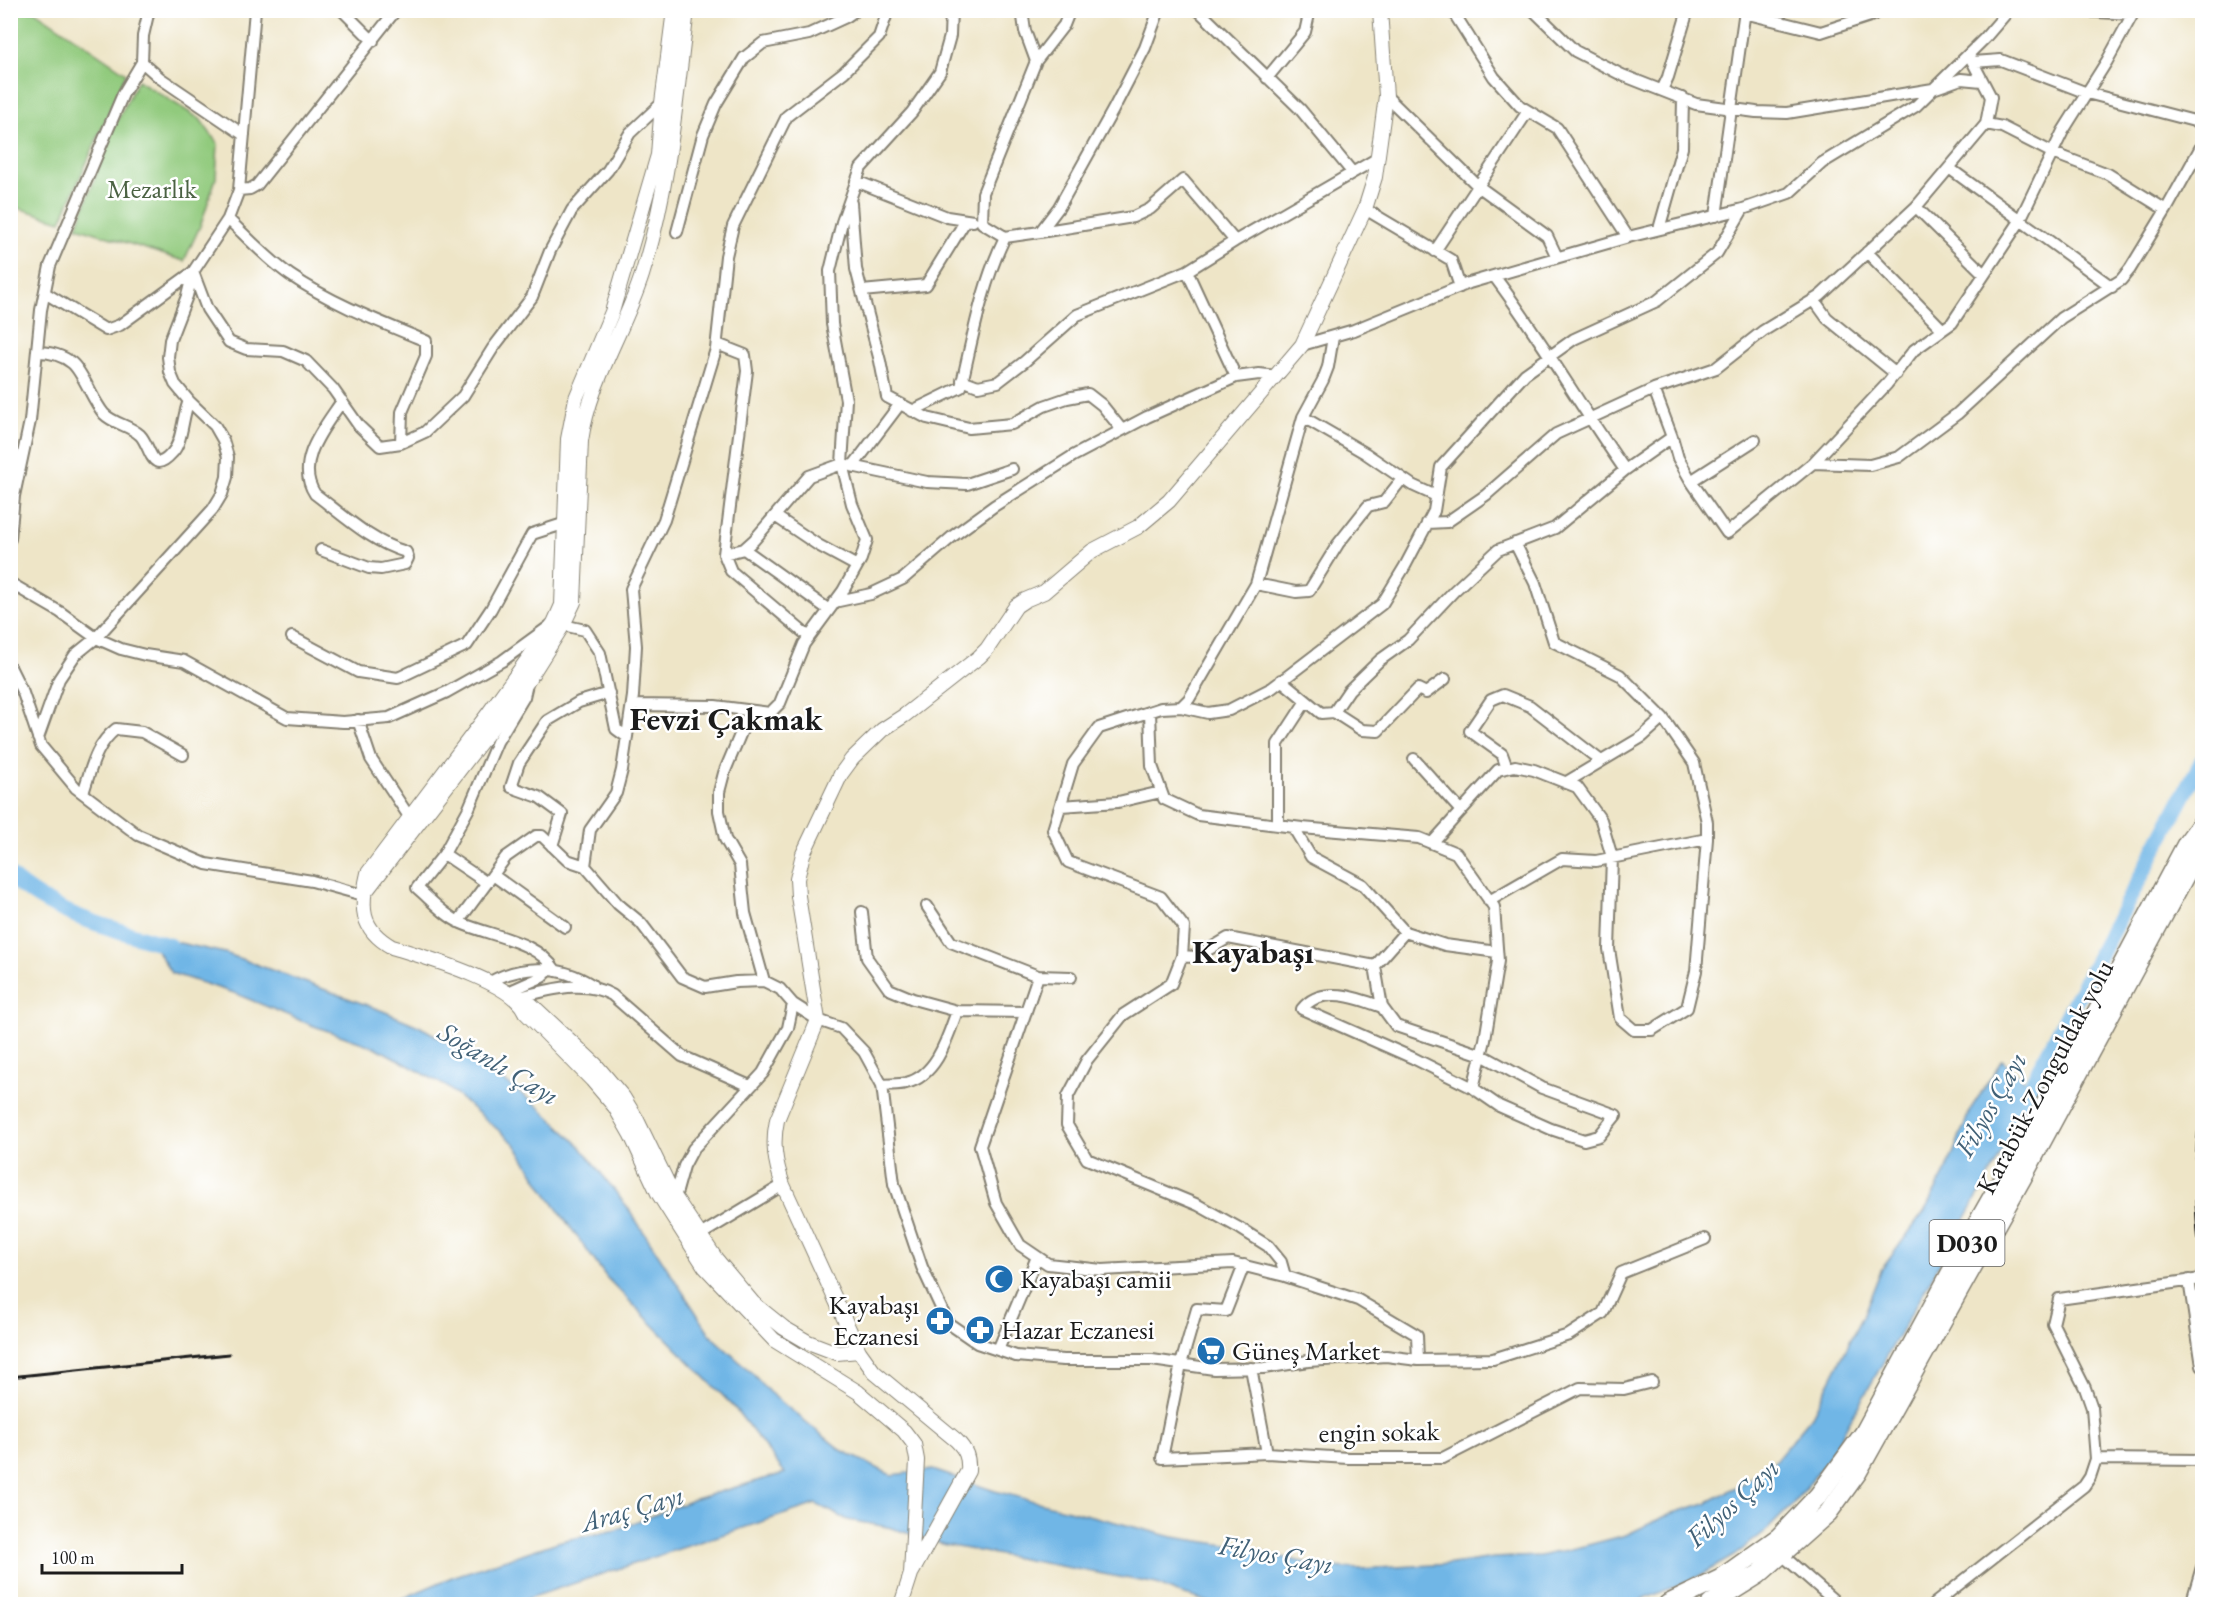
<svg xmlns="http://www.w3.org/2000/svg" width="2213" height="1615" viewBox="0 0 2213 1615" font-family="'EB Garamond',serif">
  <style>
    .green { fill: #91ca7d; stroke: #56734c; stroke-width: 1.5 }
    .water { fill: #6fb6e6; stroke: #466981; stroke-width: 1.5 }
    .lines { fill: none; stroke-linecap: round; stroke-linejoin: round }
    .river { stroke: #6fb6e6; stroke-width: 16 }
    .street-casing { stroke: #858072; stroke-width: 14 }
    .secondary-casing { stroke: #858072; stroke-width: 16 }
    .highway-casing { stroke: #858072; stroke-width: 21 }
    .street { stroke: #fff; stroke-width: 10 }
    .secondary { stroke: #fff; stroke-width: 14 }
    .highway { stroke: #fff; stroke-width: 18 }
    .rail { stroke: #1c1c1c; stroke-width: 3 }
    .labels { text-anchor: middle; stroke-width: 5; stroke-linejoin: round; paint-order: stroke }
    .shield { fill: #fff; stroke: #606060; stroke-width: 1.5 }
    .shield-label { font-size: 26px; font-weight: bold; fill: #1c1c1c }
    .park-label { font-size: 27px; fill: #4b6243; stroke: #fff }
    .street-label { font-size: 27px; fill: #1c1c1c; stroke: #fff }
    .poi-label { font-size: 27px; fill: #1c1c1c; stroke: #fff; text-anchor: start }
    .water-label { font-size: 28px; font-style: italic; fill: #416177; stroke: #fff }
    .district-label { font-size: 33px; font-weight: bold; fill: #1c1c1c; stroke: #fff }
  </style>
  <rect width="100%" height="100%" fill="#fff"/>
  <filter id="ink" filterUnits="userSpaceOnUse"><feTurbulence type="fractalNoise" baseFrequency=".0167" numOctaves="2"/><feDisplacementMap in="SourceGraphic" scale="12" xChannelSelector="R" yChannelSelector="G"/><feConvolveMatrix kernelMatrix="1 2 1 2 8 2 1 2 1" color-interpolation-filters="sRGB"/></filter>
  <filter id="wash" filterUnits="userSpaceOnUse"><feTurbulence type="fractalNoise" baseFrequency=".008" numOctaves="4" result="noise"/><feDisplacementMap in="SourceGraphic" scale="24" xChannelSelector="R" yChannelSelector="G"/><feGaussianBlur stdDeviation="1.35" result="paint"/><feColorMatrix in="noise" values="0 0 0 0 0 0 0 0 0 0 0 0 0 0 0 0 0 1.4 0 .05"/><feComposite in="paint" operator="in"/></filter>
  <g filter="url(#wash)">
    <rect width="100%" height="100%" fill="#eee5c7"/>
    <path class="green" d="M10 11H35L126 73 61 221 11 206Z
      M138 80 200 119 218 144 216 178 201 224 184 261 77 227 113 129Z"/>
    <path class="water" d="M148 936 225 953 383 1011 421 1027 470 1056 538 1106 580 1146 628 1208 712 1337 751 1372 769 1392 841 1450 891 1475 933 1470 995 1491 1173 1537 1239 1547 1319 1566 1359 1569 1452 1564 1494 1558 1540 1556 1584 1546 1626 1535 1670 1514 1708 1502 1740 1485 1774 1462 1812 1416 1863 1316 1881 1270 1924 1212 1947 1169 1970 1110 2002 1060 2032 1088 1993 1170 1827 1461 1792 1505 1767 1530 1734 1556 1699 1576 1633 1604H1215L1175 1592 1157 1584 946 1545 888 1527 848 1520 816 1504 511 1604H390L452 1577 561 1541 616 1530 695 1499 785 1473 734 1407 607 1278 550 1199 515 1144 446 1086 377 1048 314 1026 234 993 171 973Z"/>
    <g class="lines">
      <path class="river" d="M10 876C54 916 115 929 170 946
        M2019 1107 2202 761"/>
    </g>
  </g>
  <g filter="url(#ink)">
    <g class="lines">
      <g class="street-casing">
        <path id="street" d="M342 10 373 41
          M1198 10 1300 109 1352 172
          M1452 10 1494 77 1520 106 1557 128 1628 237
          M1533 10 1575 51 1622 75 1696 104 1756 112 1787 113 1933 89 1961 79 1982 81
          M2062 10 2133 14
          M1744 13 1821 32 1873 15 1878 10
          M1036 61 1064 25 1070 10
          M142 62 160 78 244 135
          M1973 62 2001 60 2087 93 2202 123
          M1267 78 1305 32 1310 10
          M1662 90 1668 77 1688 10
          M1386 96 1478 186 1547 236 1557 257
          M1986 124 2002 127 2053 153 2108 174 2166 210
          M1949 168 2112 287
          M856 181 947 217 973 221
          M239 190 250 189 257 185 396 10
          M851 203 856 269 880 361 887 397 927 418 969 428 1012 424 1044 406 1067 398 1088 394 1102 405 1122 430
          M1916 207 1983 273
          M1365 209 1451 260 1460 287
          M1716 216 1745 10
          M228 219C248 238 267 259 290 275 331 303 380 322 426 341V356L402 412 401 443
          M1659 229 1682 148 1683 98
          M677 232 703 135 716 104 744 58 763 43 809 34 846 17 856 10
          M1040 232 1133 217 1150 209 1183 180 1235 241
          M1005 237 1040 232 1059 207 1113 110 1145 48 1159 10
          M1435 251 1528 111
          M1867 252 1942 329
          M1187 271 1236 377
          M1494 276C1541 338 1580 406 1625 470
          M862 291 926 285 966 220
          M45 293 106 330 120 325 193 272 207 309 229 342 246 349 283 351 306 361 333 389 359 426 380 446 401 443 425 432 463 396 493 348 532 297 550 251 572 210 608 170 630 133 662 103
          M1814 300 1827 318 1896 374
          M717 344 745 355 747 371 724 554 731 571 809 637
          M1302 345 1354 330 1469 283 1632 236 1743 209 1789 193 1822 163 1916 106 1985 38 2009 10
          M37 352C50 352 62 355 72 363 83 372 92 400 104 414 114 424 129 425 140 435 151 446 151 477 172 453 183 442 182 416 189 401
          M962 380 978 386 998 382 1024 362 1077 315 1187 271 1235 241 1378 158
          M1654 389 1672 437 1678 458 1691 481 1727 533 1813 463 1870 465 1899 457 1957 414 2061 318 2121 280 2130 269 2166 210 2202 145
          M912 411 961 387C973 336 982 284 1005 237L982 223 983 193 1036 61 1025 31 1022 10
          M1303 417 1365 453 1412 485 1436 496
          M1813 463 1887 384 1914 350 1952 323 2018 224 2063 131 2107 61 2135 10
          M853 466 900 404
          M1691 481 1755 440
          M775 516 818 545 857 566
          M1427 523 1447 522 1486 495 1556 434 1654 389 1716 368 1763 331 1820 296 1916 207 1986 124 1991 97 1969 55
          M10 539 14 496 30 421 41 310 50 266 123 94 142 62 143 36 149 10
          M744 549 829 610
          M321 550 369 568 381 569 405 564 408 558 406 552C371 542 343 515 315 494 294 462 324 428 342 401
          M724 554 744 549 754 540 809 476 842 464 927 482 967 484 1012 469
          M10 583 60 612 96 638 121 649 145 655 184 661 287 718 343 722 389 718 447 692 502 661 554 623 585 630 600 653 616 729 627 737
          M1256 584 1296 592 1309 591 1338 544 1368 506 1384 502 1402 479
          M834 602 871 594 903 579 953 536 994 506 1073 456 1147 417 1236 377 1259 374 1276 376
          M292 637 358 672 398 678 467 645 491 609 532 534 563 524
          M10 667 23 693 41 746 76 788 138 835 206 864 312 881 363 895
          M1281 680 1321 713 1334 712 1349 690 1380 660 1408 640 1454 591 1498 550 1555 528 1625 470 1672 437
          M527 684 524 697 497 742 469 808 444 854 417 888C430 899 445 916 461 923 493 937 536 940 556 971
          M632 705 715 706 770 713 780 703 804 644 843 591 861 559 867 540 852 504 842 464 846 400 832 324 830 271 842 222 861 168 912 112 940 72 950 36 951 10
          M1181 707 1189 699 1256 584 1303 417 1323 380 1328 367 1333 337
          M750 711 724 773 719 792V811L725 839 740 865 745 913 764 981
          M1150 712 1152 766 1164 799 1198 815 1302 828 1419 838 1456 853 1494 907 1498 961 1485 1040 1473 1088
          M1334 712 1362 730 1378 731 1418 689 1426 693 1445 679
          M358 720 371 759 410 818
          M38 738 59 679 75 655 96 638 213 509 222 494 227 477 228 457 223 440 215 426 189 401 175 384 170 372 168 357 170 340 187 296 193 272 228 219 239 190 255 10
          M1414 759 1461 811
          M1507 768 1502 754 1470 731 1491 700 1503 695 1530 706 1601 761
          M1565 783 1642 737 1663 718
          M83 793C91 770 95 745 116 729L142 732 183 755
          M1061 806 1118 802 1161 792
          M1278 825V744L1306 701
          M1293 827 1311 857 1363 885 1405 932 1445 945 1497 952
          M1432 843 1498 770 1515 766 1534 770 1577 787 1601 820 1612 857 1609 949 1620 1018 1634 1030H1652L1687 1008 1696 971 1707 839V822L1694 763 1663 718 1620 675 1554 642 1535 583 1515 543
          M552 846 562 814 539 797 511 787 519 763 547 721 579 702 609 693
          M444 854 487 883
          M493 875 565 927
          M1489 901 1562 859 1596 861 1707 839
          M927 906 951 942 1038 976 1071 977
          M862 912 867 958 889 989 913 999 957 1011 1026 1012
          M458 922 506 857 536 836H542L567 860 585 866
          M1182 956 1196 957 1228 938 1375 966 1405 932
          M1375 966 1382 1007 1396 1026 1482 1055 1542 1088 1616 1115 1599 1136 1584 1140 1551 1129 1499 1106 1473 1088 1413 1058 1302 1009C1321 984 1358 998 1382 1007
          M1038 976 980 1146 996 1203 1020 1245 1048 1264 1102 1270 1233 1263 1285 1276 1358 1300 1417 1335 1418 1360
          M490 982C522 964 561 965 592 985
          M508 992 542 977 548 971
          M515 998C547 991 582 978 612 995L682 1056 750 1086
          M793 1004 818 1020 841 1028 864 1052 882 1085 894 1184 922 1267 948 1323 977 1343 1016 1356 1063 1360H1152L1214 1369 1264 1368 1308 1361 1386 1356 1418 1360 1493 1359 1569 1335 1603 1313 1621 1273 1705 1239
          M882 1085C890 1084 899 1085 906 1083 937 1076 948 1036 957 1011
          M670 1200 677 1191 684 1166 693 1149 763 1073 788 1028 793 1004 780 989 764 981 736 982 705 987 682 977 641 923 618 904 585 866 590 830 616 793 622 770 633 696 636 646 631 589 664 520 716 349 726 256 733 226 787 116 844 72 879 37 888 10
          M700 1235 783 1185
          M1244 1265 1226 1311 1197 1309 1181 1364 1162 1458 1267 1453 1348 1458H1443L1580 1388 1624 1389 1652 1382
          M1285 1276 1281 1262 1268 1246 1241 1229 1198 1205 1087 1159 1067 1125 1068 1096 1087 1060 1123 1015 1171 984 1182 956 1184 927 1161 897 1068 862 1053 830 1073 764 1099 728 1161 708 1181 707 1208 713 1229 710 1272 688 1382 604 1405 566 1434 511 1441 467 1525 374 1574 339 1657 301 1717 253 1743 209
          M2189 1280 2202 1366
          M998 1350 1037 1257
          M1251 1368 1267 1453
          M2096 1459 2202 1460
          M1781 1554 1838 1604
          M2192 1601 2202 1567
          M1934 1604 2084 1486 2090 1477 2096 1459 2092 1408 2085 1388 2053 1324 2059 1299 2201 1279"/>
      </g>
      <g class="secondary-casing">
        <path id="secondary" d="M674 10 662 103 658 155 612 312 576 398 568 439 562 605 554 623 488 714 368 873C360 907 360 929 392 947 424 957 513 982 525 1012L592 1080 615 1107 631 1135 658 1193 705 1267 774 1340 858 1392 904 1431 914 1444 917 1460 911 1574 902 1602
          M366 891 527 682 563 625 574 602 581 441C589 383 624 331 642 275 669 189 676 99 687 10
          M522 1004 532 1005 595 1064 623 1097 637 1120 674 1196 716 1259 753 1303 784 1328 808 1342 837 1353 859 1351
          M912 1572 968 1471C969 1457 966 1450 956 1440L874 1372 859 1351 783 1185C775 1162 772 1144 777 1120L818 1020 798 896 797 879 803 854 841 774 852 759 882 730 905 715 979 657 987 649 1016 606 1025 600 1044 592 1092 551 1138 527 1169 501 1302 345 1365 209 1375 177 1386 96 1380 10"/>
      </g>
      <g class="highway-casing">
        <path id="highway" d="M1668 1604 1720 1579 1779 1537 1818 1496 1864 1433 1982 1215 2093 1020 2187 843 2202 823
          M1711 1604 1759 1574 1828 1513 1857 1473 2022 1178 2196 855 2202 847"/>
      </g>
      <use href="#street" class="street"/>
      <use href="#secondary" class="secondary"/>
      <use href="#highway" class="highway"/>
      <path class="rail" d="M2202 1104C2193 1161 2194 1210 2202 1267
        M10 1377 229 1354"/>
    </g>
  </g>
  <defs>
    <g id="mosque-disc" transform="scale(1.5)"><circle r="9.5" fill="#1f6fb2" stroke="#fff"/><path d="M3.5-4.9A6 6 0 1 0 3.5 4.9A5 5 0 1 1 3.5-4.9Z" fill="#fff"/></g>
    <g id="pharmacy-disc" transform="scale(1.5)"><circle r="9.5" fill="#1f6fb2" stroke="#fff"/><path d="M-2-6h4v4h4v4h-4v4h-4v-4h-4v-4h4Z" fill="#fff"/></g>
    <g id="supermarket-disc" transform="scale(1.5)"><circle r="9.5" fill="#1f6fb2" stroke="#fff"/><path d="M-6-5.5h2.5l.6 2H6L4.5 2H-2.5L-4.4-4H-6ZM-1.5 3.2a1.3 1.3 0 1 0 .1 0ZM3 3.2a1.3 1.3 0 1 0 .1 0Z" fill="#fff"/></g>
  </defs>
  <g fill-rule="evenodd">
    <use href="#mosque-disc" x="999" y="1279"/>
    <use href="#pharmacy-disc" x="940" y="1321"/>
    <use href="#pharmacy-disc" x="980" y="1330"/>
    <use href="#supermarket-disc" x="1211" y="1351"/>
  </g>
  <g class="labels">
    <rect class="shield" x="1929.5" y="1220" width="75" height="46" rx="4.5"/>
    <g class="shield-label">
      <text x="1967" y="1252">D030</text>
    </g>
    <g class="park-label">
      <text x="152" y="198">Mezarlık</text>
    </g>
    <g class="street-label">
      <text transform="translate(2045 1077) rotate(-62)" y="9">Karabük-Zonguldak yolu</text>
      <text transform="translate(1379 1432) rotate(-1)" y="9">engin sokak</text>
    </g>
    <g class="poi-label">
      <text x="1020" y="1288">Kayabaşı camii</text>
      <text x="919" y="1314" text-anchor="end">Kayabaşı<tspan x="919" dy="31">Eczanesi</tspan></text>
      <text x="1001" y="1339">Hazar Eczanesi</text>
      <text x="1232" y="1360">Güneş Market</text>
    </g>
    <g class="water-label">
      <text transform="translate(499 1063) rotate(31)" y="10">Soğanlı Çayı</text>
      <text transform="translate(1990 1104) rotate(-60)" y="10">Filyos Çayı</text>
      <text transform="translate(1732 1502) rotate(-43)" y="10">Filyos Çayı</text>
      <text transform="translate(632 1508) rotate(-16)" y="10">Araç Çayı</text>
      <text transform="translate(1276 1554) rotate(10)" y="10">Filyos Çayı</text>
    </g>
    <g class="district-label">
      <text x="726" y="730">Fevzi Çakmak</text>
      <text x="1253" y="963">Kayabaşı</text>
    </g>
  </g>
  <rect width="2213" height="1615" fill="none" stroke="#fff" stroke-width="36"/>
  <path d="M42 1564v9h140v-9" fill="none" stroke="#1c1c1c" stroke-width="3"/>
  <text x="51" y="1564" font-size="18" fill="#1c1c1c" stroke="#ffffff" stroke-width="4.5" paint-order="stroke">100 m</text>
</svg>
